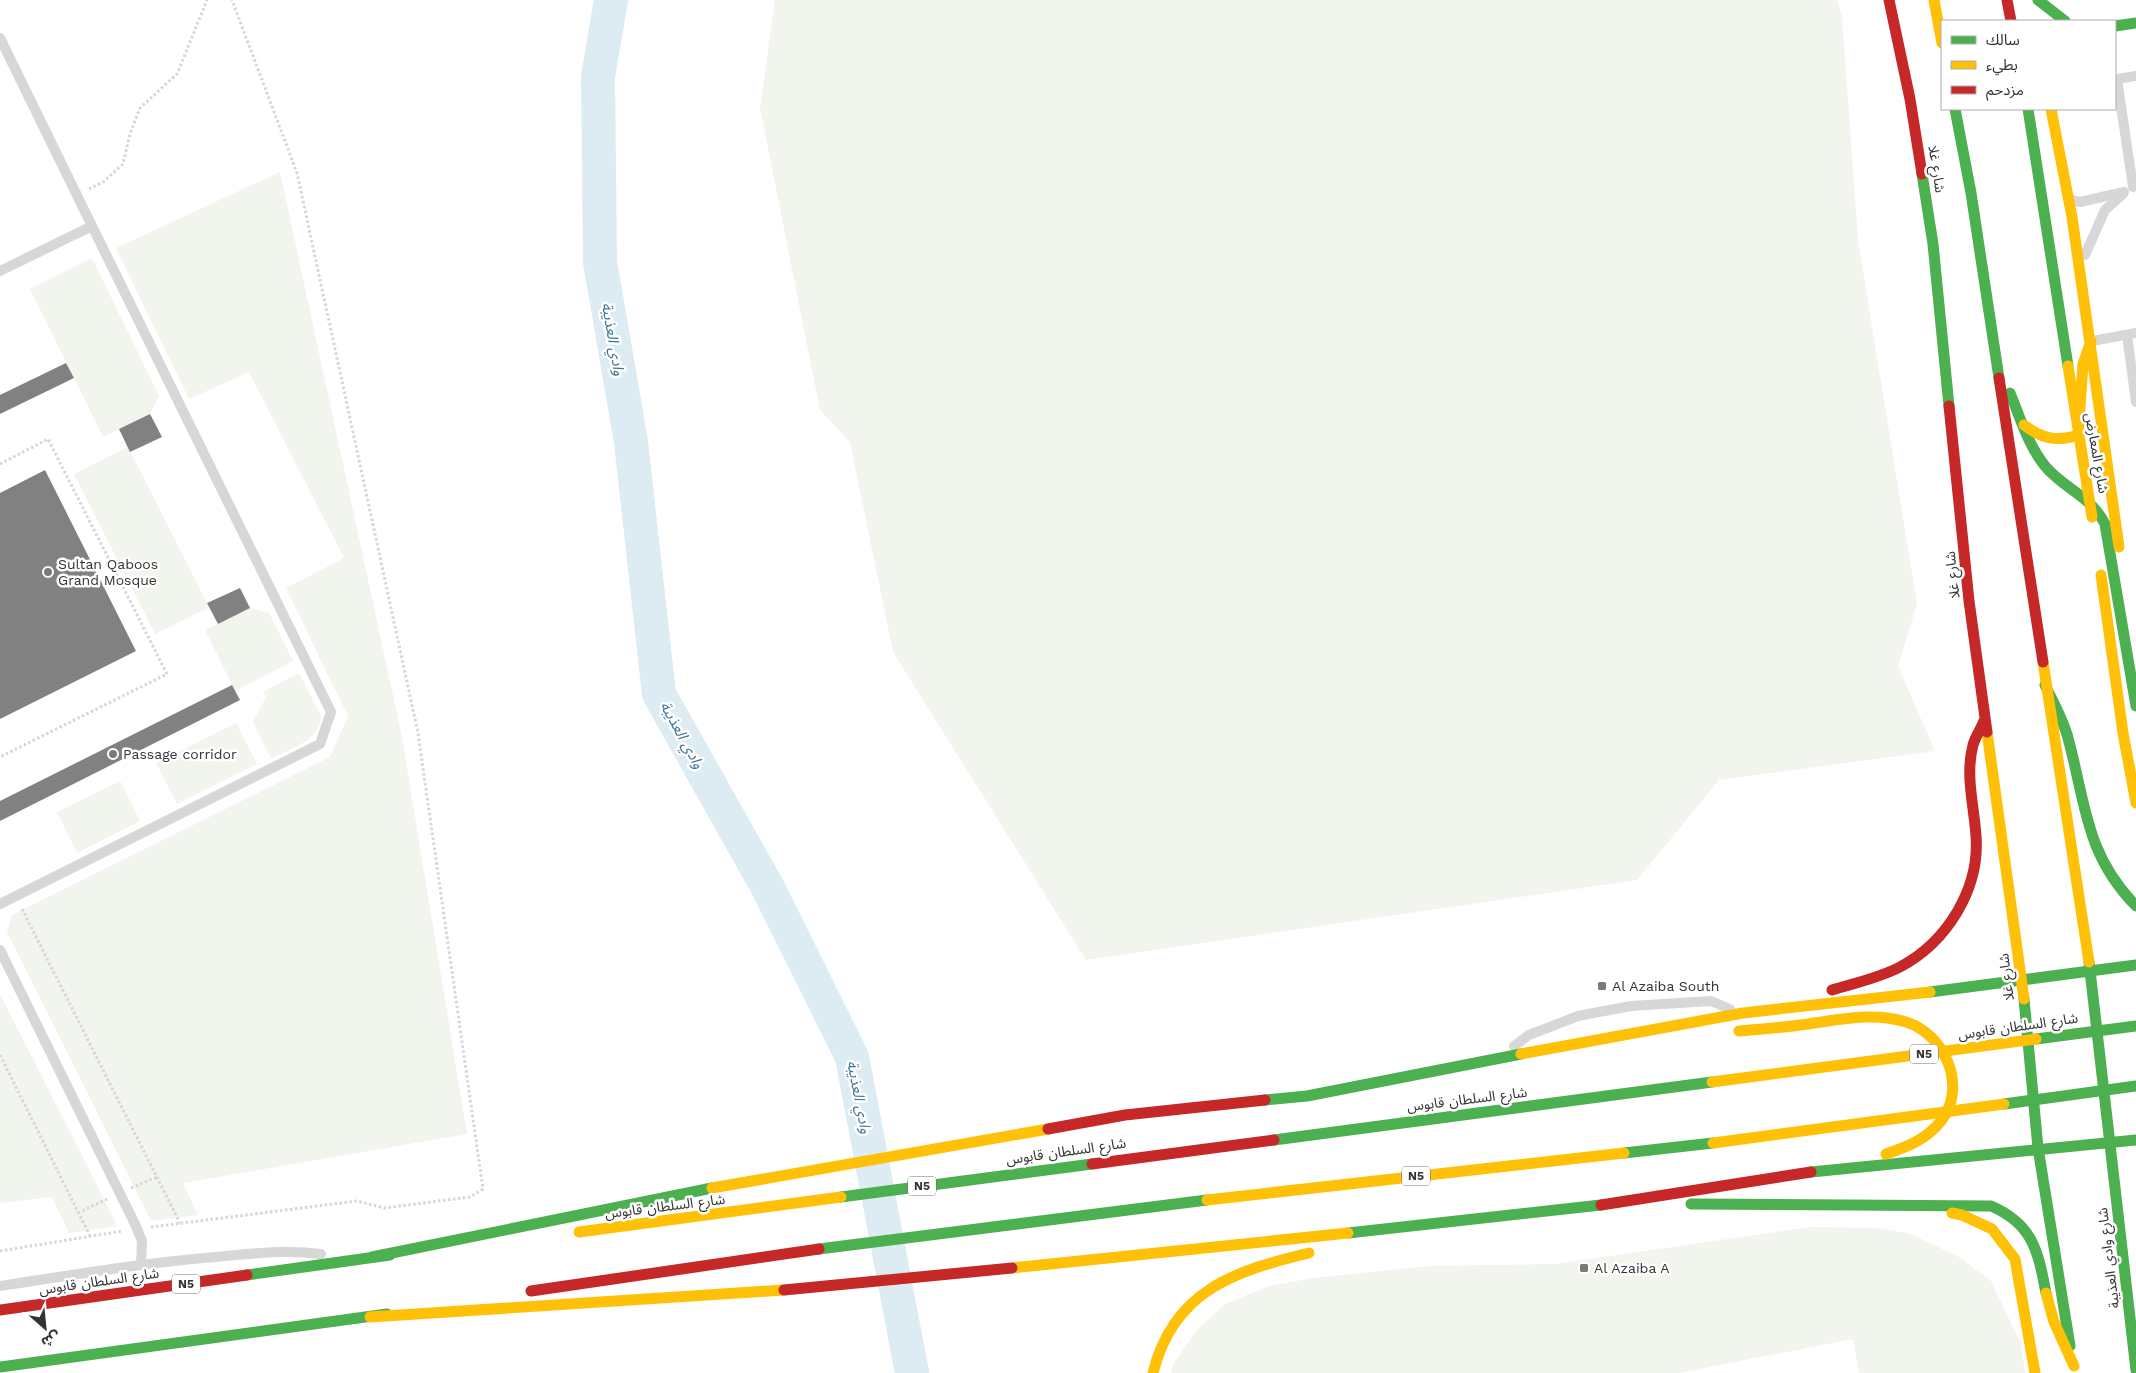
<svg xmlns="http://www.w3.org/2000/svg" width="2136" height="1373" viewBox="0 0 2136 1373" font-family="'Work Sans','Noto Sans Arabic',sans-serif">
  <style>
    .green { fill: #f1f5ed }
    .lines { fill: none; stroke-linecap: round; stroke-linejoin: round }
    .river { stroke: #ddebf3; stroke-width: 34 }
    .building { fill: #818181 }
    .path { stroke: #d6d6d6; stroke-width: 3; stroke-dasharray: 2.5 2.5; stroke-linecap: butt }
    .lane { stroke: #d7d7d7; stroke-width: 10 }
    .fast { stroke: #4caf50; stroke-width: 11 }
    .slow { stroke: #ffc107; stroke-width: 11 }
    .jam { stroke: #c62828; stroke-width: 11 }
    .fast-bridge { stroke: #4caf50; stroke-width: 11 }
    .slow-bridge { stroke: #ffc107; stroke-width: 11 }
    .poi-dot { fill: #7a7a7a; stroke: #fff; stroke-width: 2 }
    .labels { text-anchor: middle; stroke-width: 5; stroke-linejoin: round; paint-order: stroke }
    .shield { fill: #fff; stroke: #707070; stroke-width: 1 }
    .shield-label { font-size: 12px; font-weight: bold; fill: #333 }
    .street-label { font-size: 14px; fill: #333; stroke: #fff }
    .poi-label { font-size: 14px; fill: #333; stroke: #fff; text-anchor: start }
    .water-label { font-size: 15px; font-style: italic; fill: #3f7597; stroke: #fff }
  </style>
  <rect width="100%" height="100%" fill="#fff"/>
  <path class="green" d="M775 0H1837L1842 17 1858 240 1917 604 1898 666 1935 751 1719 780 1637 880 1086 960 893 652 850 442 820 410 760 108Z
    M280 172 402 737 467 1134 183 1183 198 1215 151 1221 7 932 12 915 330 757 348 716 286 588 344 558 249 372 189 399 116 248Z
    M92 258 159 396 150 414 103 437 30 289Z
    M128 447 209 607 155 634 74 474Z
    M250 608 269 613 293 661 235 691 205 630Z
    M299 673 321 716C320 741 290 749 271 758L253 722 266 697 263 692Z
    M236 723 257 764 177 804 156 763Z
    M120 781 140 821 77 853 57 812Z
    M0 994 102 1195 117 1226 69 1233 52 1197 0 1203Z
    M1811 1227 1879 1228 1911 1234 1959 1257 1991 1281 2021 1344 2025 1373H1859L1853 1339 1679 1373H1171L1172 1366 1198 1329 1225 1304 1269 1286 1313 1278 1428 1266 1555 1264Z"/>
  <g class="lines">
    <path class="river" d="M611 0 598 77 600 262 631 442 659 694 768 888 852 1057 912 1373"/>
  </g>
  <path class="building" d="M66 363 74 378 0 414V395Z
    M150 414 162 437 130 452 119 429Z
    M45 470 136 651 0 719V493Z
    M240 588 250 608 218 624 207 603Z
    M232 685 240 700 0 821V801Z"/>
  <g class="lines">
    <path class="path" d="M89 189 103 182 123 164 130 134 140 108 177 74 207 0
      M0 464 48 439 167 674 0 757
      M22 909 180 1223
      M0 1055 90 1236
      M131 1188 157 1177
      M78 1213 107 1199
      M151 1227 357 1201 384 1208 470 1197 483 1189 418 733 297 173 232 0
      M0 1251 123 1231"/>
    <path class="lane" d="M0 38 92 226 0 271
      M2133 187 2117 79 2136 76
      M2070 200 2080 202 2124 192
      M2085 255 2105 210 2123 194
      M2127 335 2136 402
      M2092 341 2136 333
      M0 904 320 744 331 712 92 226
      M0 950 135 1224 142 1241 141 1264
      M1514 1046 1529 1035 1578 1016 1631 1006 1711 1001 1730 1009
      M0 1286C72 1275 143 1263 215 1257 251 1254 285 1249 321 1254"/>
    <path class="fast" d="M2038 0 2065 21
      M2115 26 2136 23
      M1955 109 1971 193 1999 378
      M2028 109 2068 366
      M1922 174 1933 244 1949 406
      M2010 393C2020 417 2028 445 2045 466 2064 489 2090 495 2105 524L2136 706
      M2045 685C2053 702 2063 719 2068 738 2086 804 2085 854 2136 906
      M2089 962 2136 1370
      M1930 992 2136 965
      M2024 999 2038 1148 2070 1346
      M1265 1100 1307 1096 1521 1054
      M1274 1140 1712 1082
      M1624 1153 1713 1143
      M1811 1172 2136 1140
      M841 1197 1092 1164
      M1691 1204 1991 1206C2033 1224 2038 1251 2046 1293
      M1348 1233 1601 1205
      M819 1249 1207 1200
      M372 1257 712 1188
      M247 1275 390 1255
      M0 1367 387 1314"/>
    <path class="slow" d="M1934 0 1942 43
      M2051 109 2072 217 2119 547
      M2068 366 2092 517
      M2024 425C2042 439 2057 442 2078 435L2083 364 2091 341
      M2101 575 2123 733 2136 803
      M2043 662 2089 962
      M1987 732 2024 999
      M1739 1031C1759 1029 1780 1028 1800 1025 1835 1021 1871 1011 1906 1022 1945 1034 1968 1087 1941 1121 1927 1139 1907 1147 1886 1154
      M1521 1054 1743 1013 1930 992
      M712 1188 1048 1129
      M1207 1200 1624 1153
      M1952 1213 1962 1215 1992 1229 2015 1259 2035 1373
      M579 1232 841 1197
      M1012 1268 1348 1233
      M2046 1293 2054 1322 2074 1366
      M370 1317 784 1290
      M1153 1373C1173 1291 1234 1271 1309 1253"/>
    <path class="jam" d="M1889 0 1910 99 1922 174
      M2007 0 2011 21
      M1999 378 2043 662
      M1949 406 1969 601 1987 732
      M1832 990C1855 983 1879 978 1900 967 1947 942 1980 889 1976 836 1974 805 1965 776 1973 745 1975 737 1981 729 1984 721
      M1048 1129 1125 1115 1265 1100
      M1092 1164 1274 1140
      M1601 1205 1811 1172
      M784 1290 1012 1268
      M531 1291 819 1249
      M0 1310 247 1275"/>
    <path class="fast-bridge" d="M2036 1039 2136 1026
      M2004 1104 2136 1086"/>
    <path class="slow-bridge" d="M1712 1082 2036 1039
      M1713 1143 2004 1104"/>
  </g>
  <g class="poi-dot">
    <circle cx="48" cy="572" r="5"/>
    <circle cx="113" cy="754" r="5"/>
    <rect x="1597" y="981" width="10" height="10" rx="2.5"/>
    <rect x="1579" y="1263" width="10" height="10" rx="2.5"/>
  </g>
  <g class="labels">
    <g class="shield">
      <rect x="1910" y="1044.5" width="28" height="19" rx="4"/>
      <rect x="1402" y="1166.5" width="28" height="19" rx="4"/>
      <rect x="908" y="1176.5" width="28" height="19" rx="4"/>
      <rect x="172" y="1274.5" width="28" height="19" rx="4"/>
    </g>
    <g class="shield-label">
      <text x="1924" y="1058">N5</text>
      <text x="1416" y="1180">N5</text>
      <text x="922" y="1190">N5</text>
      <text x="186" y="1288">N5</text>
    </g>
    <g class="street-label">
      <text transform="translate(1937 169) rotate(81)" y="5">شارع غلا</text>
      <text transform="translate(2097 453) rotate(80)" y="5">شارع المعارض</text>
      <text transform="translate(1952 575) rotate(-96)" y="5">شارع غلا</text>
      <text transform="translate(2006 977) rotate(-97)" y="5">شارع غلا</text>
      <text transform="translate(2018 1026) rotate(-8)" y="5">شارع السلطان قابوس</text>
      <text transform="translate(1467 1099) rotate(-7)" y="5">شارع السلطان قابوس</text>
      <text transform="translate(1066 1151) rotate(-8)" y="5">شارع السلطان قابوس</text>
      <text transform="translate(665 1206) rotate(-7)" y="5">شارع السلطان قابوس</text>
      <text transform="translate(2108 1258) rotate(-97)" y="5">شارع وادي العذيبة</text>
      <text transform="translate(99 1281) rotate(-8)" y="5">شارع السلطان قابوس</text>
    </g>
    <g class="poi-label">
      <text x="58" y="569">Sultan Qaboos<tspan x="58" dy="16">Grand Mosque</tspan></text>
      <text x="123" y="759">Passage corridor</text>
      <text x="1612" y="991">Al Azaiba South</text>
      <text x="1594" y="1273">Al Azaiba A</text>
    </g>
    <g class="water-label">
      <text transform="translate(613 339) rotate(80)" y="5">وادي العذيبة</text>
      <text transform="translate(682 735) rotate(61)" y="5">وادي العذيبة</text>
      <text transform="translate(859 1097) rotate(79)" y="5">وادي العذيبة</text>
    </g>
  </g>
  <rect x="1941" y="20" width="175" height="90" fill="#ffffff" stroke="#adadad"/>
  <rect x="1951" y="36" width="25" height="8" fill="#4caf50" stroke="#adadad"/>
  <text x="1986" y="45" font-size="15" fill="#333333">سالك</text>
  <rect x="1951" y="61" width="25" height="8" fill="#ffc107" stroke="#adadad"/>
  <text x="1986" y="70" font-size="15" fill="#333333">بطيء</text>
  <rect x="1951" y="86" width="25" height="8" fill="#c62828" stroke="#adadad"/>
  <text x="1986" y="95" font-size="15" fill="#333333">مزدحم</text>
  <g transform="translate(45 1328) rotate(153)" stroke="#ffffff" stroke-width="4" paint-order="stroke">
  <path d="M0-4L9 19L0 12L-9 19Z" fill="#333333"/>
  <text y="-8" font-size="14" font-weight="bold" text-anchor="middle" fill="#333333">ش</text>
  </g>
</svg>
